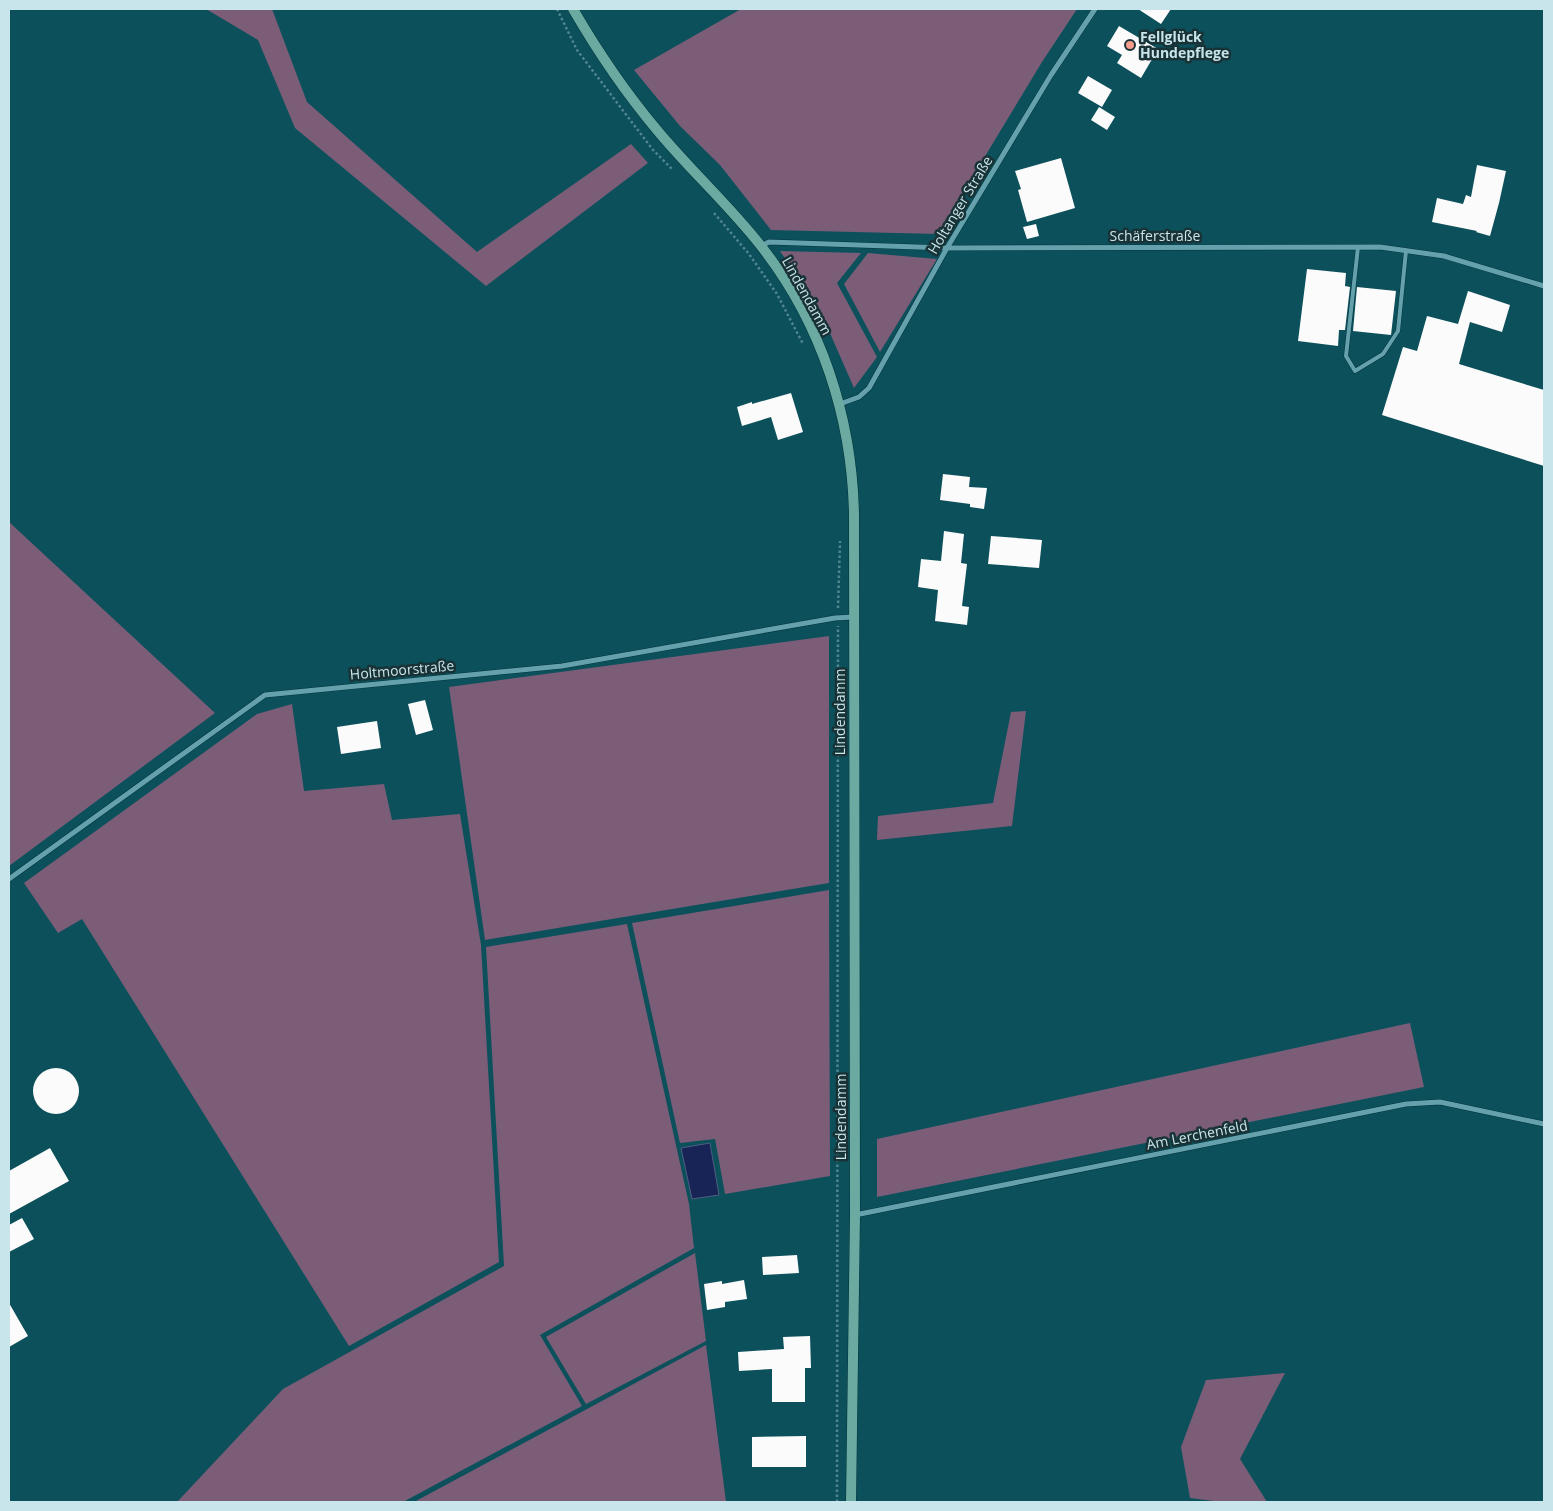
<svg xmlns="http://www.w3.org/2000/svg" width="1553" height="1511" viewBox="0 0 1553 1511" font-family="'Open Sans',sans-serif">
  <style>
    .green { fill: #7b5d78 }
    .water { fill: #192456; stroke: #4d5e82 }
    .building { fill: #fbfbfb }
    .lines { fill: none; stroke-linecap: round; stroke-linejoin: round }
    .lane-casing { stroke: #00343c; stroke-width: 5 }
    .street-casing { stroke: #00343c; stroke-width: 6 }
    .secondary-casing { stroke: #00343c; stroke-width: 11 }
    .path { stroke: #50868f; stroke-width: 2.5; stroke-dasharray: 2.5 2.5; stroke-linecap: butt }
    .lane { stroke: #65a1ac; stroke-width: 4 }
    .street { stroke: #65a1ac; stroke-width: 5 }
    .secondary { stroke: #6aaaa1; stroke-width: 10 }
    .poi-dot { fill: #f59d8d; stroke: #183236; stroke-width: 2 }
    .labels { text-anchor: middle; stroke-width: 5; stroke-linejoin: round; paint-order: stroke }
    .poi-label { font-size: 14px; font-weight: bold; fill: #c7e5ea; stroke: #183236; text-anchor: start }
    .street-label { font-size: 14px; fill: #c7e5ea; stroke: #183236 }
  </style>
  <rect width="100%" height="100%" fill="#0c505b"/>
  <path class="green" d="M206 9H272L307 102 477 252 631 144 648 163 486 286 295 128 258 40Z
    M741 9H1077L1042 62 938 234 771 230 720 165 680 126 634 70Z
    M780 251 861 253 837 283 877 357 854 388 819 308Z
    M868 253 937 259 880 352 844 284Z
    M9 522 215 713 9 866Z
    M829 636V883L485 940 449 687Z
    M292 704 304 791 384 784 392 820 460 814 481 945 499 1262 349 1346 82 919 58 933 24 883 257 714Z
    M1026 711 1012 826 877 840 878 816 993 803 1011 712Z
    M829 890 830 1176 725 1194 715 1139 680 1143 632 923Z
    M627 924 689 1204 694 1248 540 1335 582 1406 403 1502H177L283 1389 504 1266 486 947Z
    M1410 1023 1424 1087 877 1197V1139Z
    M695 1253 706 1341 586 1404 546 1337Z
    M706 1345 726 1502H414Z
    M1285 1373 1240 1459 1267 1502H1221L1190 1498 1181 1447 1206 1380Z"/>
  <path class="water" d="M710 1143 719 1195 692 1199 681 1148Z"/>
  <path class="building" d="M1138 9H1171L1161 24Z
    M1119 26 1158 49 1141 78 1117 63 1122 55 1107 46Z
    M1088 76 1112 90 1102 107 1078 93Z
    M1099 107 1115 117 1107 130 1091 120Z
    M1061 158 1075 208 1027 222 1018 190 1021 189 1015 171Z
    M1477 165 1506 171 1499 203 1490 236 1476 232 1477 231 1432 222 1437 198 1463 204 1466 195 1471 197Z
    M1036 224 1039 236 1027 239 1023 227Z
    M1307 269 1346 273 1345 286 1350 287 1345 330H1339L1338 346 1298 341Z
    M1357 287 1396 291 1391 335 1353 331Z
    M1468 291 1510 305 1502 332 1470 322 1459 364 1544 390V466L1382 415 1403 347 1417 351 1427 316 1458 324Z
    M791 393 803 432 778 440 771 417 742 426 737 407 752 402V404Z
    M943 474 970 477 969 487 987 488 984 509 970 507V504L940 500Z
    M944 531 964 534 961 563 967 564 962 606 969 607 967 625 935 621 938 590 918 587 921 559 941 561Z
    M991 536 1042 540 1039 568 988 564Z
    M425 700 433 730 416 735 408 704Z
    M377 721 381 748 341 754 337 727Z
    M33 1091a23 23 0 1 1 46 0a23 23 0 1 1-46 0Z
    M50 1148 69 1181 9 1214V1171Z
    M22 1218 34 1239 9 1252V1225Z
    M797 1255 799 1273 763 1275 762 1257Z
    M744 1280 747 1299 725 1302V1307L707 1310 704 1284 722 1281V1284Z
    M9 1303 28 1336 9 1347Z
    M810 1336 811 1368H805V1402H772V1369L739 1371 738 1352 784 1349 783 1337Z
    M806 1436V1467H752V1437Z"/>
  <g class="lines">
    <g class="lane-casing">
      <path id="lane" d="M1358 247 1346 356 1355 371 1383 354 1398 331 1406 251"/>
    </g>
    <g class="street-casing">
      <path id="street" d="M761 246 769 242 947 248 1380 247 1444 256 1544 286
        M840 404 859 397 869 388 947 248 1051 75 1095 9
        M9 879 265 695 562 666 835 618 853 617
        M855 1215 1406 1104 1440 1102 1544 1124"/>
    </g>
    <g class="secondary-casing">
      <path id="secondary" d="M573 9C598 52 625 92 657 130 690 170 729 205 761 246 821 322 852 417 854 514L855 1215 851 1502"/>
    </g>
    <path class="path" d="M557 9 577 50 653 150 672 169
      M714 213 749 254 777 294 803 344
      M838 608 840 541
      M837 1502 838 626"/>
    <use href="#lane" class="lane"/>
    <use href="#street" class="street"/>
    <use href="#secondary" class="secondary"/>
  </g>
  <circle class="poi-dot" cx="1130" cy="45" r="5"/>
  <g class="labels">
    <g class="poi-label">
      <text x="1140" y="42">Fellglück<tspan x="1140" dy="16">Hundepflege</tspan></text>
    </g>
    <g class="street-label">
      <text transform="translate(960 205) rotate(-59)" y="5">Holtanger Straße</text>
      <text x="1155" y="241">Schäferstraße</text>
      <text transform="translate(807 296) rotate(61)" y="5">Lindendamm</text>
      <text transform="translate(402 670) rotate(-5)" y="5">Holtmoorstraße</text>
      <text transform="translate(840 712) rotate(-90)" y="5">Lindendamm</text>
      <text transform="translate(841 1117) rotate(-90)" y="5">Lindendamm</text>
      <text transform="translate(1197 1135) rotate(-11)" y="5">Am Lerchenfeld</text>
    </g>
  </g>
  <rect width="1553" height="1511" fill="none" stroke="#c7e5ea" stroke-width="20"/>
</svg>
